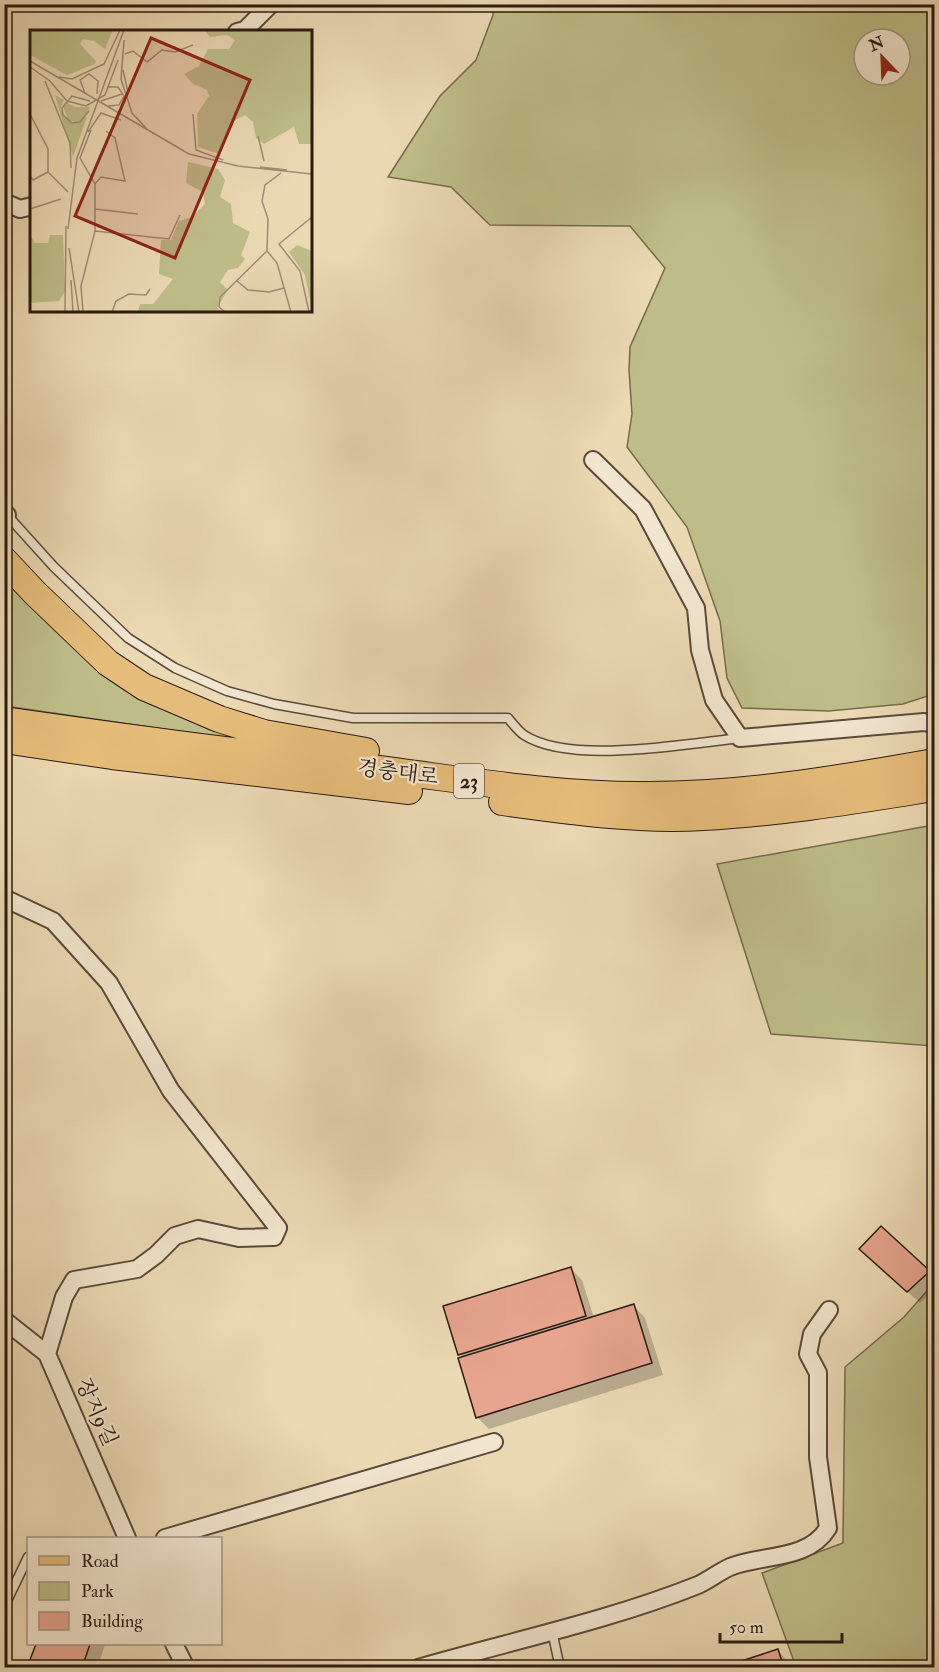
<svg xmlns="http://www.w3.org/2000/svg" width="939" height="1672" viewBox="0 0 939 1672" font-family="'IM FELL Double Pica','Noto Serif KR',serif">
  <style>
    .green { fill: #bebd88; stroke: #746c4c; stroke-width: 1.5; fill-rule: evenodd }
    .shadow { fill: #0003 }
    .building { fill: #e7a48e; stroke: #2b1b11; stroke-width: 1.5 }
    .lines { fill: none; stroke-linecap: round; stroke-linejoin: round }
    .lane-casing { stroke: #5b4a3a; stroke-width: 11 }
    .street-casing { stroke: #5b4a3a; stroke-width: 20 }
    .primary-casing { stroke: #2b1b11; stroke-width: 28 }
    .lane { stroke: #f2e6ce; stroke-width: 8 }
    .street { stroke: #f2e6ce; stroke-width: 16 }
    .primary { stroke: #e6bc7a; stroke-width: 26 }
    .labels { text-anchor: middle; stroke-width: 4.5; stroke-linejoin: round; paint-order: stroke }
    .shield { fill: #f2e6ce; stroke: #67584a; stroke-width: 1.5 }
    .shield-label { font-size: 20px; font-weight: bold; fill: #2b1b11 }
    .street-label { font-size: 21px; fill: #2b1b11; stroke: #f2e6ce }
    .inset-road { fill: none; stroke: #9e8d73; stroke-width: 1.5 }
    .view { fill: #8f2418; fill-opacity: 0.15; stroke: #8f2418; stroke-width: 3 }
    .inset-edge { fill: none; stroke: #2b1b11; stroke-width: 3 }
  </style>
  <rect width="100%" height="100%" fill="#ebd9b4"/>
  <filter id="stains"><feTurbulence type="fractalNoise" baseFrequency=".00333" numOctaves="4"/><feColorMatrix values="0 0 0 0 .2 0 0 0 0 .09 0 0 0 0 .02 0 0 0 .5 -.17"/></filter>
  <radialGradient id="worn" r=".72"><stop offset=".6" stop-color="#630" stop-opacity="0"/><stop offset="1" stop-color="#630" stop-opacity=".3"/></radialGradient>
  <path class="green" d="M493 5H934V694L903 704 829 711 742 708 727 678 720 621 687 527 627 447 632 414 629 370 630 347 665 268 630 226 490 225 451 187 388 177 440 96 476 60 493 15ZM864 39H900V75H864Z
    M4 574 97 667 322 752 5 706Z
    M934 825V1046L771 1034 717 864Z
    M934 1283V1667H796L762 1573 843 1543 845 1367 904 1317Z"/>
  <path class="shadow" d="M882 1228 934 1278V1290L920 1303 873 1261Z
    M571 1269 582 1280 594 1318 634 1306 645 1318 663 1375 489 1429 477 1417 463 1358 459 1354Z
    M37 1644H105L98 1668H33L30 1664Z
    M777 1650 795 1668H725Z"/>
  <path class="building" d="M881 1226 930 1271 907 1292 859 1249Z
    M571 1267 586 1316 458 1355 443 1306Z
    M634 1304 652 1363 476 1418 458 1358Z
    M36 1644H90L82 1668H44L28 1665Z
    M778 1649 784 1668H720Z"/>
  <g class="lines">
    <g class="lane-casing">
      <path id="lane" d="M7 515 54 567 128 638 175 668 227 691 274 704 353 718H508C513 724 518 731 524 735 570 765 686 744 740 738
        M4 1607 28 1557
        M552 1631 560 1668
        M4 1663 7 1668"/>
    </g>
    <g class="street-casing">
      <path id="street" d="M237 32 245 30 271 4
        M4 202 20 209 32 206
        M593 460 643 509 696 608 700 650 714 700 740 738 924 722 934 724
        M4 513 7 515
        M4 898 53 921 109 983 171 1091 278 1228 274 1237 239 1238 198 1229 175 1236 156 1255 137 1269 74 1280 64 1297 47 1354
        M4 1320 47 1354 127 1538
        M165 1538 494 1442
        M174 1644 186 1668
        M418 1668C511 1641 608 1621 698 1585 709 1580 719 1572 730 1567 762 1554 808 1561 828 1528L818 1457V1373L808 1354 812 1334 829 1310"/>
    </g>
    <g class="primary-casing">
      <path id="primary" d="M4 560 35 593 108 663 144 687 219 719 264 733 366 751
        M4 720C129 738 253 754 378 769 465 780 552 795 640 795 739 796 838 779 934 762
        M4 740 112 756 409 791
        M502 802C568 811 636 821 703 817 781 813 858 800 934 788"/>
    </g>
    <use href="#lane" class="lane"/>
    <use href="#street" class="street"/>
    <use href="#primary" class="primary"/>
  </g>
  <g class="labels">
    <rect class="shield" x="454" y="764" width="30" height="34" rx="4.5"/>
    <g class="shield-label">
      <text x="469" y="788">23</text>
    </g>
    <g class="street-label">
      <text transform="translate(398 772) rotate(7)" y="7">경충대로</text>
      <text transform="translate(97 1412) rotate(66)" y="7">장지9길</text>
    </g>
  </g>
  <g transform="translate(30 30)">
    <rect width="282" height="282" fill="#ebd9b4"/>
    <path d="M0 0H83L75 19 64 11 53 9 50 14 66 31 65 34 37 45 0 25ZM174 0H282V114H269L264 97 234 114 226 108 223 92 215 85 204 91 189 124 168 117 167 84 179 66 177 60 163 54 154 44 169 36 178 19H199L205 10 197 5 180 7ZM25 65 34 70 30 79 41 93 57 87 43 127ZM35 72 45 77H60L55 87 46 92 38 90 33 76ZM158 132 188 139 195 150 190 167 201 174 203 193 220 202 211 225 215 229 208 238 198 240 190 252 198 260 187 278 192 282H101L108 281 110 274H123L143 249 129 244 131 210H141L149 191 162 187 175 174 173 162 156 153ZM0 205 5 213H18L20 205H33L35 261 29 271 0 273ZM267 215 282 221V280L275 245 259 222Z" fill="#bebd88"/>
    <path class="inset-road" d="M94 10 91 49 102 83 116 98M95 24 103 21 117 32 132 20 145 22 163 15M0 31 159 124 208 136 282 144M0 37 20 51 37 71 56 76 75 65 88 30M93 40 98 62M29 47 42 49 74 34 90 0M15 51 40 113 41 138M77 57H88L94 66 89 75 78 76M55 63 50 50 59 44 68 51 67 64M71 71 92 64M59 81 50 92 42 93 33 85 32 78 42 66 60 71M0 84 18 119V142L38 162M163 84 166 120 193 130M61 100 50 128 65 154V201M58 102 71 83 91 90M228 106 234 131M230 137 257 140M251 143 235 155 232 171 238 189 237 221 247 233 261 282M0 146 3 150 18 142M65 154 71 147 95 151 85 108 76 101M0 179 31 169M65 179 108 184M38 199 47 128 94 0M39 218 49 282M41 250 43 282M207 251 218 260 239 262 254 258M35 282 36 196M53 282 51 256 65 201 139 209 150 185M82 282 86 271 99 264 116 265 120 259M195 282 189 277 190 267 237 221M279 282 270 241 249 214 282 187"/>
    <path class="view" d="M121 8 220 50 145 228 45 186Z"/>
    <rect width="282" height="282" class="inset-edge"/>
  </g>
  <rect width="939" height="1672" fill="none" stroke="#ebd9b4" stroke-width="24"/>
  <rect x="6" y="6" width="927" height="1660" fill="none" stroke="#2b1b11" stroke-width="3"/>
  <rect x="12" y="12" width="915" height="1648" fill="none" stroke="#2b1b11" stroke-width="1.5"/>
  <rect x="27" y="1537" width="195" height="108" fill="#f2e6ce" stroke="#a29582" stroke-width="1.5"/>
  <rect x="39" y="1556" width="30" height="9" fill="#e6bc7a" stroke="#a29582" stroke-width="1.5"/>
  <text x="81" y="1567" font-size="18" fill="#2b1b11">Road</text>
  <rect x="39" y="1582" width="30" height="18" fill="#bebd88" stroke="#a29582" stroke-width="1.5"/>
  <text x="81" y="1597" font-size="18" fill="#2b1b11">Park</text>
  <rect x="39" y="1612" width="30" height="18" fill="#e7a48e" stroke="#a29582" stroke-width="1.5"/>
  <text x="81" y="1627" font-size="18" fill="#2b1b11">Building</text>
  <g transform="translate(882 57) rotate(337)"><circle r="28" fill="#f2e6ce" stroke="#a29582" stroke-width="1.5"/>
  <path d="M0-4.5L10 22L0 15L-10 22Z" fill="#8f2418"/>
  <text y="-9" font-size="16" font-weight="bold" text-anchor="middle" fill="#2b1b11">N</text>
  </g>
  <path d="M720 1633v9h122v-9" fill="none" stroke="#2b1b11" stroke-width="3"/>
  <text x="729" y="1633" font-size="18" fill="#2b1b11" stroke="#f2e6ce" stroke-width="4.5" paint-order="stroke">50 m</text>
  <rect width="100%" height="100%" filter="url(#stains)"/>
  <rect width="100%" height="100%" fill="url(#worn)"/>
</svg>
